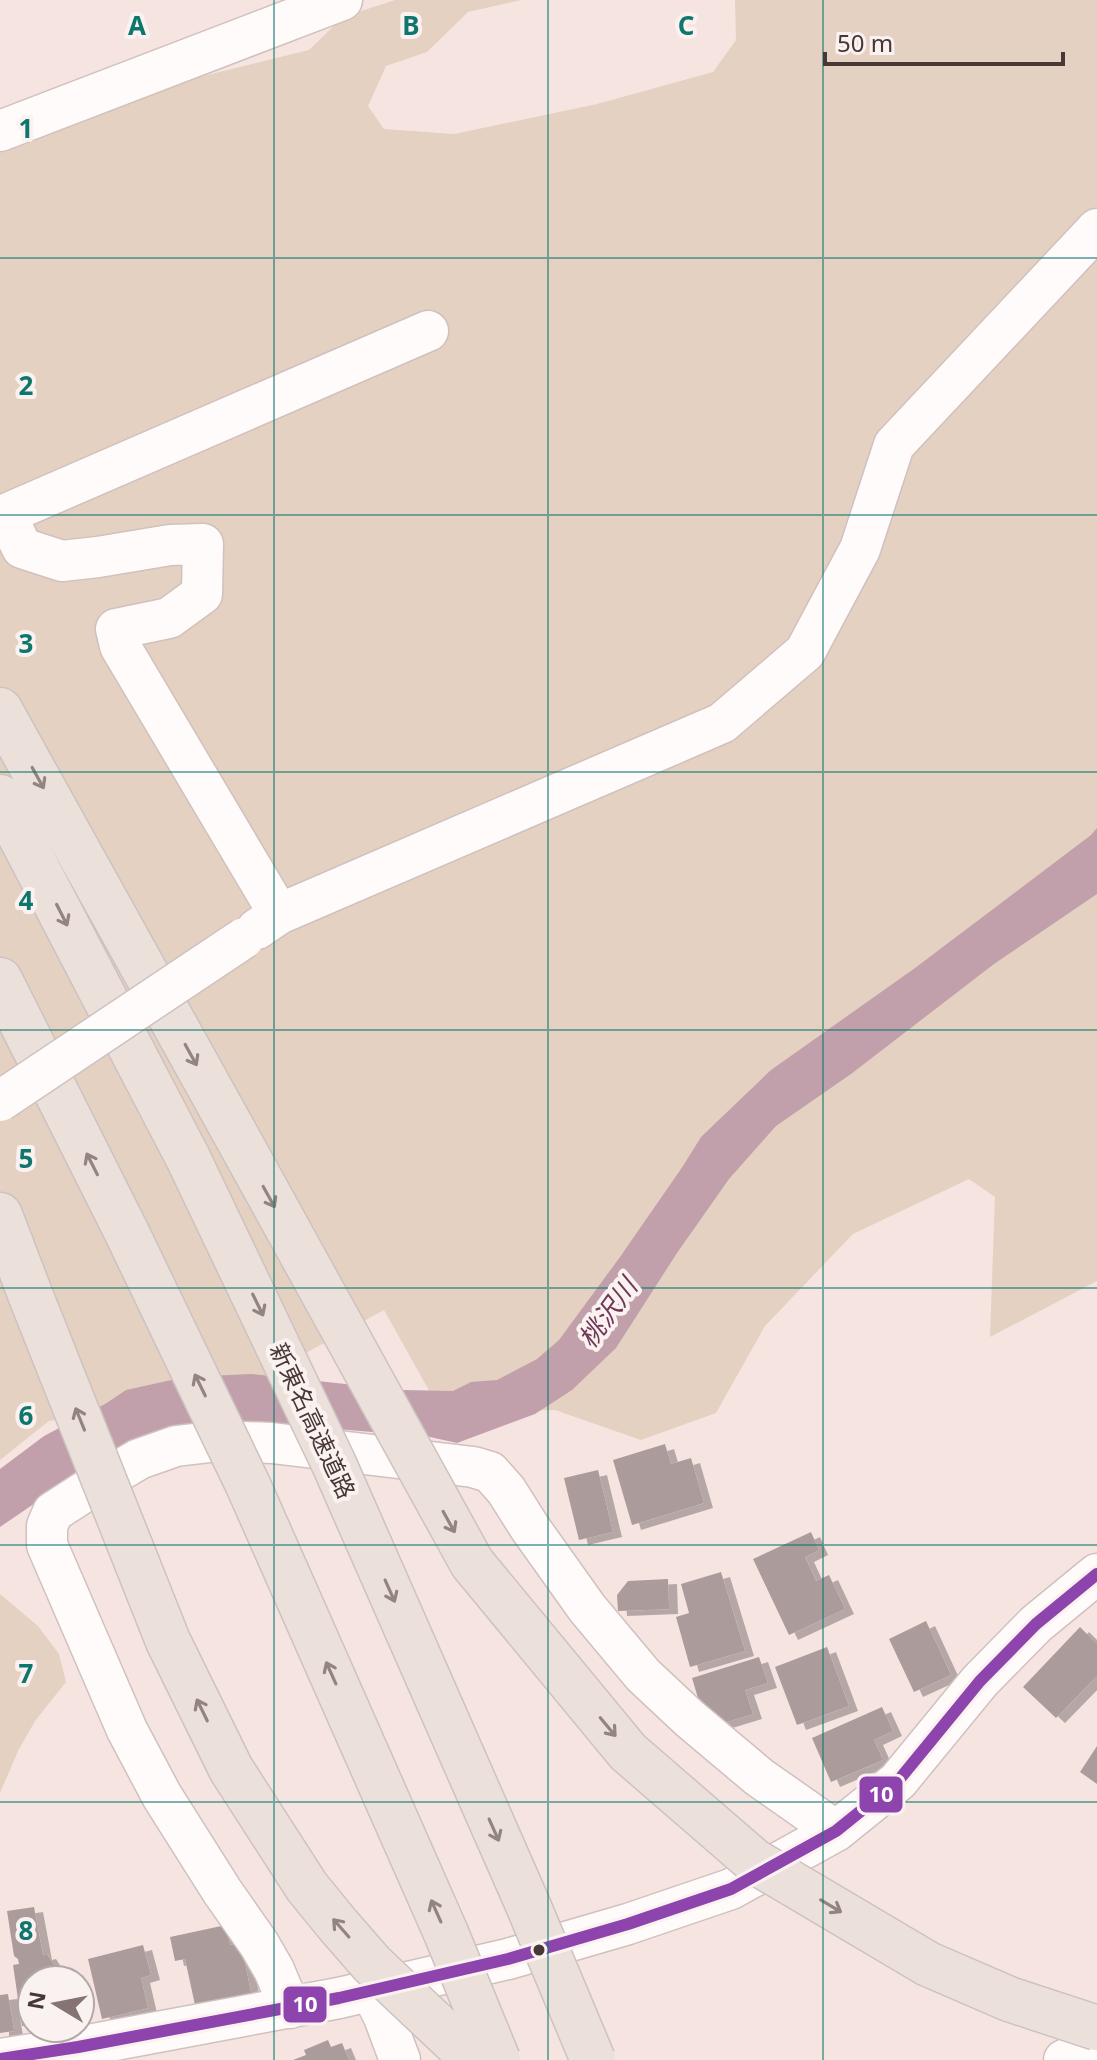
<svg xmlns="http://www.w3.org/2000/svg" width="1097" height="2060" viewBox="0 0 1097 2060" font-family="'Noto Sans','Noto Sans JP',sans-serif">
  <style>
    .green { fill: #e5d1c1 }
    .water { fill: #c1a0ac }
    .building { fill: #ab9b9b; filter: url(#shadow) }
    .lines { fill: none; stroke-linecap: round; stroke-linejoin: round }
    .minor-casing { stroke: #d0c1be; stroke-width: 43 }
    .highway-casing { stroke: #ccc2c1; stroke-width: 47 }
    .minor { stroke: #fefbfa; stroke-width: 40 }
    .highway { stroke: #ece1da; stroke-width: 44 }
    .minor-bridge-casing { stroke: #d0c1be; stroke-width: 43; stroke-linecap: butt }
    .highway-bridge-casing { stroke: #ccc2c1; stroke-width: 47; stroke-linecap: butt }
    .minor-bridge { stroke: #fefbfa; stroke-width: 40 }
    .highway-bridge { stroke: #ece1da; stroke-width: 44 }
    .bus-1-casing { stroke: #faf2f0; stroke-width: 18 }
    .bus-1 { stroke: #8e44ad; stroke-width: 12 }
    .oneway { stroke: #92847f }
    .grid { fill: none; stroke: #0f766e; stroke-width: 2; stroke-opacity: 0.55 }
    .bus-dot { fill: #483835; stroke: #faf2f0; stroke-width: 3 }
    .labels { text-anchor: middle; stroke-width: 8; stroke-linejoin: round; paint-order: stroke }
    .street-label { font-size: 24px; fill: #483835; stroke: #faf2f0 }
    .water-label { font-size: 26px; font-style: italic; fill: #6e3856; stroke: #faf2f0 }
    .grid-label { font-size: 26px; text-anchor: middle; font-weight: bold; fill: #0f766e; stroke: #faf2f0; stroke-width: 8; stroke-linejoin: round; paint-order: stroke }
    .line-badge { stroke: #faf2f0; stroke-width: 3 }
    .badge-label { font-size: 22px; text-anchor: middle; font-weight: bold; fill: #fff }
  </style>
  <defs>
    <filter id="shadow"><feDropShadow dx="9" dy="5" stdDeviation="0" flood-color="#0004"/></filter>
  </defs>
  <rect width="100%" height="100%" fill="#f6e4e1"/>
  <path class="green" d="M395 0H521L468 12 427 52 386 66 368 106 384 129 454 134 597 104 713 72 736 40 735 0H1097V1281L990 1337 995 1197 969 1179 853 1234 765 1326 716 1413 641 1440 555 1410 441 1412 384 1310 235 1392 49 1421 0 1460V144L167 85 309 50 343 17Z
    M0 1594 38 1626 59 1654 66 1682 35 1721 18 1751 0 1793Z"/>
  <path class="water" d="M1097 828V894L994 964 851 1074 776 1126 729 1179 677 1253 616 1348 572 1390 535 1414 457 1443 430 1437 302 1426 41 1499 0 1527V1469L44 1436 105 1404 126 1390 185 1377 251 1374 402 1390 453 1391 471 1382 497 1380 537 1359 559 1340 620 1257 683 1166 701 1137 771 1070 915 968 1091 835Z"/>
  <path class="building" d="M665 1444 671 1464 691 1458 704 1503 632 1525 613 1460Z
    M598 1470 613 1532 579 1540 564 1478Z
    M811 1532 819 1550 805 1557 816 1581 829 1575 845 1609 789 1635 753 1559Z
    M721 1572 745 1651 690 1667 676 1617 689 1613 681 1584Z
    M668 1579 669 1609 618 1611 617 1595 628 1581Z
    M926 1621 951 1675 914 1692 889 1639Z
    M1080 1627 1097 1644V1676L1056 1718 1023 1687Z
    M827 1647 849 1706 797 1725 775 1667Z
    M759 1657 768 1683 745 1690 753 1714 707 1728 692 1678Z
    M882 1707 893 1731 874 1740 883 1760 831 1782 812 1738Z
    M1097 1746V1784L1080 1772Z
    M34 1907 43 1955 47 1954 54 1965 56 1980H32V2024L22 2026 13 1965 19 1964 18 1959 14 1956 7 1911Z
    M226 1925 230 1945 241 1943 251 1993 195 2005 185 1959 175 1961 170 1937Z
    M143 1945 151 1975 141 1978 148 2008 102 2019 88 1959Z
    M8 1994 14 2031 0 2033V1995Z
    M328 2040 331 2047 342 2043 349 2060H293L306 2055 304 2050Z"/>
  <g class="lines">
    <g class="minor-casing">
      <path id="minor" d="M0 131 342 0
        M279 914 120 646 116 629 169 618 202 594 203 544 170 545 98 557 62 561 22 548 6 514 428 331
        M257 929 279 914 722 723 805 652 860 549 894 445 1097 229
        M371 1991 384 2017 400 2060
        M290 2008 274 1970 259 1944 222 1891 162 1796 127 1730 47 1545V1526L53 1512 87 1490 139 1459 176 1446 219 1441 272 1443 473 1467 490 1472 506 1490 530 1528 587 1608 643 1675 690 1719 759 1777 836 1831
        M0 2059 78 2047 339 1998 508 1959 628 1924 731 1889 836 1831 898 1781 980 1681 1036 1624 1097 1574
        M1064 2060 1097 2045"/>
    </g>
    <g class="highway-casing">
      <path id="highway" d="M0 710 232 1128
        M0 797 188 1158
        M0 980 127 1233
        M0 1215 30 1294"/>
    </g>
    <use href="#minor" class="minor"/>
    <use href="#highway" class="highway"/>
    <g class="minor-bridge-casing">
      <path id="minor-bridge" d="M0 1101 244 938"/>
    </g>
    <g class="highway-bridge-casing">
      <path id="highway-bridge" d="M232 1128 472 1563 628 1752 754 1861 928 1964 1009 1999 1097 2028
        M188 1158 334 1464 528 1905 593 2060
        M127 1233 248 1485 446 1933 498 2060
        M30 1294 168 1641 231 1769 307 1887 338 1925 372 1964 460 2047 478 2060"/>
    </g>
    <use href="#minor-bridge" class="minor-bridge"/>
    <use href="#highway-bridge" class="highway-bridge"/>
    <g class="bus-1-casing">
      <path id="bus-1" d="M0 2059 78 2047 339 1998 508 1959 628 1924 731 1889 836 1831 898 1781 980 1681 1036 1624 1097 1574"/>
    </g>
    <use href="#bus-1" class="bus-1"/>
  </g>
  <defs><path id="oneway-shaft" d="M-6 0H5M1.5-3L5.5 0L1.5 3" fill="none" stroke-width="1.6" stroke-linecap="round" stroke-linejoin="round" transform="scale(2)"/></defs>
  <g class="oneway">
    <use href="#oneway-shaft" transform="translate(38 778) rotate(61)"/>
    <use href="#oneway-shaft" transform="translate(62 915) rotate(63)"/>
    <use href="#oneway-shaft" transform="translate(191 1055) rotate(61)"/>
    <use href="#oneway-shaft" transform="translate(92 1164) rotate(-117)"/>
    <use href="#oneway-shaft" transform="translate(269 1197) rotate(61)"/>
    <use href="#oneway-shaft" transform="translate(258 1305) rotate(64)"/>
    <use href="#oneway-shaft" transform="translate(200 1385) rotate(-116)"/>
    <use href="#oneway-shaft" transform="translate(80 1419) rotate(-112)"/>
    <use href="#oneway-shaft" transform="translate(449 1522) rotate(61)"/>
    <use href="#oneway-shaft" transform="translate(390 1591) rotate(66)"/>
    <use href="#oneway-shaft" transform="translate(331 1673) rotate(-114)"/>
    <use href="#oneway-shaft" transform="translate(202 1710) rotate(-116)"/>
    <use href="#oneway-shaft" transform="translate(608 1727) rotate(50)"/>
    <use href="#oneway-shaft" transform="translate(494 1830) rotate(66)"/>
    <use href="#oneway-shaft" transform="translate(831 1906) rotate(31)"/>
    <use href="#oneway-shaft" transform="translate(436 1911) rotate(-114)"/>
    <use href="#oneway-shaft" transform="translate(341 1928) rotate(-131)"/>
  </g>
  <path class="grid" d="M274 0V2060M548 0V2060M823 0V2060M0 258H1097M0 515H1097M0 772H1097M0 1030H1097M0 1288H1097M0 1545H1097M0 1802H1097"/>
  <circle class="bus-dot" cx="539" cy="1950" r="7"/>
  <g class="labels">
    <g class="street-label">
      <text transform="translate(312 1421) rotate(65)" y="8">新東名高速道路</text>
    </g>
    <g class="water-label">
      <text transform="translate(608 1313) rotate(-54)" y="9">桃沢川</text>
    </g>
  </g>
  <g class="grid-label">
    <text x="137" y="35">A</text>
    <text x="411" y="35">B</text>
    <text x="686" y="35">C</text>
    <text x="26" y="138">1</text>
    <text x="26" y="395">2</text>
    <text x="26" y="653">3</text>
    <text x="26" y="910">4</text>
    <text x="26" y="1168">5</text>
    <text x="26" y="1425">6</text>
    <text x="26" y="1683">7</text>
    <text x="26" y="1940">8</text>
  </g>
  <g class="line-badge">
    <rect x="858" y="1775" width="46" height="39" rx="8" fill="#8e44ad"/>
    <rect x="282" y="1985" width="46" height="39" rx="8" fill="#8e44ad"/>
  </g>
  <g class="badge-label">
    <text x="881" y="1802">10</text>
    <text x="305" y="2012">10</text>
  </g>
  <g transform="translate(56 2004) rotate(280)"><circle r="38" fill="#faf2f0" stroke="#b3a8a5" stroke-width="2"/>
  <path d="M0-6L14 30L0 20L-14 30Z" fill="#857471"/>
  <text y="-12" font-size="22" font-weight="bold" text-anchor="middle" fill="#483835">N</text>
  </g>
  <path d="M825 52v12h238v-12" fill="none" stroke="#483835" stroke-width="4"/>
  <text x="837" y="52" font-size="24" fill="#483835" stroke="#faf2f0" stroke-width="6" paint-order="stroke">50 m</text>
</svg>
